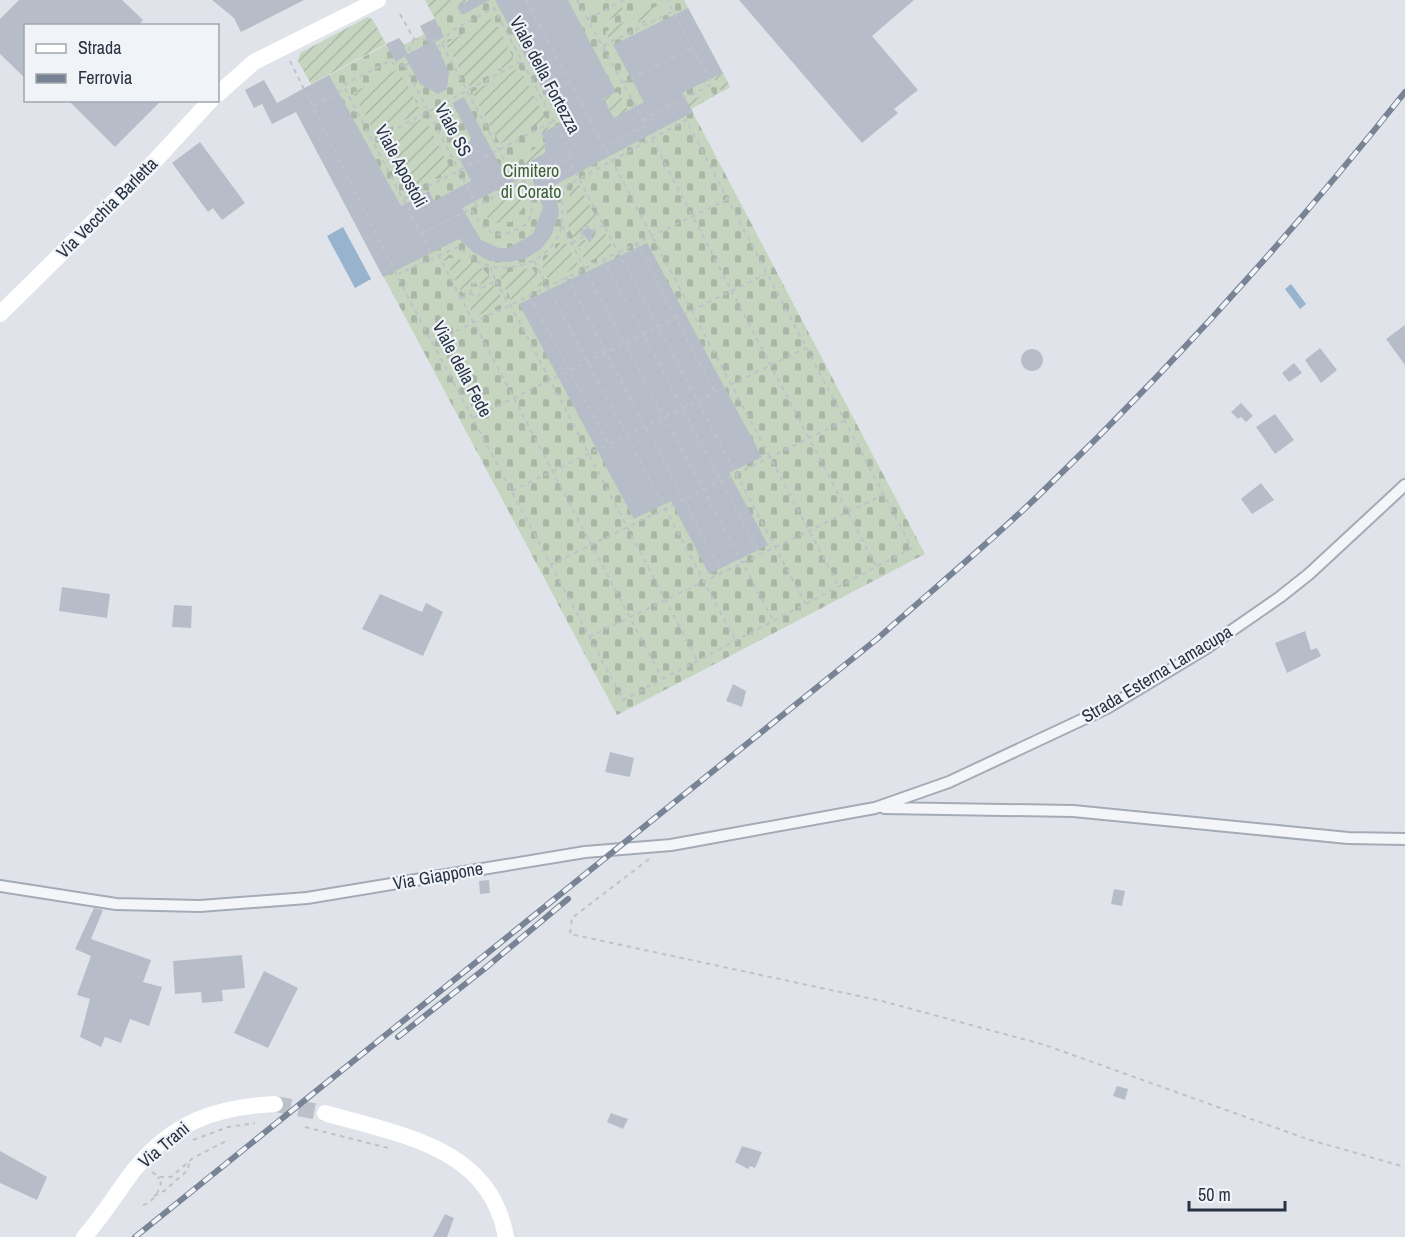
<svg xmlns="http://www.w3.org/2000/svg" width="1405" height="1237" viewBox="0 0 1405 1237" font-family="'Archivo Narrow',sans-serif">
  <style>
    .cemetery { fill: url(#cemetery-stones) }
    .garden { fill: url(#garden-furrows) }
    .water { fill: #98b3cd }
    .building { fill: #b7bdc8; fill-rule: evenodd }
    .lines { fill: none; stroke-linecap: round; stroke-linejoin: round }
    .secondary-tunnel { stroke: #bbc0c9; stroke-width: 16; stroke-dasharray: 16 8; stroke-linecap: butt }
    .street-casing { stroke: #a5abb5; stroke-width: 14 }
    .path { stroke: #bec2c9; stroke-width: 2; stroke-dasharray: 4.5 4.5; stroke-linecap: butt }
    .street { stroke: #f3f5f8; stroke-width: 10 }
    .secondary { stroke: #fff; stroke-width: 16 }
    .rail-casing { stroke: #788495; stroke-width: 6 }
    .rail { stroke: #f0f3f7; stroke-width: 4; stroke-dasharray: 11; stroke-linecap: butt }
    .labels { text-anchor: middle; stroke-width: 4.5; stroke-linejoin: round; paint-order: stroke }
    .street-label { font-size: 18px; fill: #273243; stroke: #f0f3f7 }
    .park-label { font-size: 18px; fill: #3d6033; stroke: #f0f3f7 }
  </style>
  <defs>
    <pattern id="cemetery-stones" width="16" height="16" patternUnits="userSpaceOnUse" patternTransform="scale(1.5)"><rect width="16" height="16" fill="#c6d5c0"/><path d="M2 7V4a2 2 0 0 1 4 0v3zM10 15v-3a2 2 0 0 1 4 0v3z" fill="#aab7a6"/></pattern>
    <pattern id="garden-furrows" width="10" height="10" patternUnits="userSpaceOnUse" patternTransform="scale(1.5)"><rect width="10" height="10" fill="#c6d5c0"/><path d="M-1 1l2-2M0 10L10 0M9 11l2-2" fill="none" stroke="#aab7a6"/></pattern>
  </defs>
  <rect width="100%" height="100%" fill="#e0e4ea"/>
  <path class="cemetery" d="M469 0H684L730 87 691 109 925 554 617 715 288 97 399 38 404 45 424 34 420 26Z"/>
  <path class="garden" d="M425 0H469L435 19Z
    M550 0 608 96 618 92 628 111 614 118Z
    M661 4 664 10 640 23 636 16Z
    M621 6 624 12 601 24 598 18Z
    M368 17 373 20 386 44 311 84 298 61 300 53Z
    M493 18 515 61 469 86 446 43Z
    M628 20 632 26 609 38 605 32Z
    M519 68 546 119 500 144 472 92Z
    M398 69 421 111 376 135 353 93Z
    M723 73 730 87 722 92 714 78Z
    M711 90 714 96 656 126 654 121Z
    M424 118 451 169 407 193 380 142Z
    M550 126 565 154 525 164 522 157 553 137 540 131Z
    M577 182 600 224 596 227 584 225 580 235 575 238C563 229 566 191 577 182Z
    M520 190 523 208 512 222 494 223 481 212Z
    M603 229 614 250 586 263 577 243 583 240 592 241 596 232Z
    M564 240 579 266 549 281 541 263Z
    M443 258C457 256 487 265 491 280L482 284 471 283 463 294Z
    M532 268 543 284 511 300 499 274Z
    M494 285 504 303 475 317 466 299 480 298 484 290Z"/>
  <path class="water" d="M343 227 371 279 355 288 327 236Z
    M1291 284 1306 304 1300 309 1285 289Z"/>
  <path class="building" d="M19 0H122L143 20 138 26H26V79L0 54V19Z
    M212 0H304L241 32 234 18Z
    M469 0H490L462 15 457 7Z
    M495 0H568L616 92 603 99 614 118 644 102 613 45 688 8 723 73 682 93 693 112 555 185 559 214 551 236 541 249 525 259 508 262 489 261 473 252 459 239 383 277 296 112 272 124 262 104 254 108 245 90 264 80 277 103 329 75 401 206 429 191 434 201 471 181 455 150 472 140 452 103 464 97 505 175 545 153V141L541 133 561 123ZM530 173 543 207 533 234 508 248H499L481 240 462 208Z
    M739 0H914L872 36 918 90 894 109 898 113 862 143Z
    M435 19 444 37 435 42 449 72 447 89 438 94 419 83 405 56 396 62 386 44 399 38 408 54 429 43 420 26Z
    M68 100H162L115 147Z
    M200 142 245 203 222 220 213 208 208 212 172 163Z
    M588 228 594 231 590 243 580 230Z
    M647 243 762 457 729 473 768 545 709 574 671 501 634 519 519 304Z
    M1405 325V365L1386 339Z
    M1320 348 1337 370 1321 383 1305 360Z
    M1021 360a11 11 0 1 1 22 0a11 11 0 1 1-22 0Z
    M1294 363 1302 373 1289 382 1282 373Z
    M1241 403 1253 416 1246 422 1241 417 1238 419 1231 412Z
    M1275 414 1294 440 1275 454 1256 427Z
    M1261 483 1274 500 1252 514 1241 499Z
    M62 587 110 594 107 618 59 611Z
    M380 594 422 612 426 603 443 612 423 656 362 629Z
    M174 605 192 606 191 628 172 627Z
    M1305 631 1311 650 1317 648 1321 656 1287 673 1275 643Z
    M733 684 746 691 742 707 726 701Z
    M610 752 634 758 630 777 605 772Z
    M489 880 490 893 480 894 479 881Z
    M1114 889 1125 891 1122 906 1111 904Z
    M94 908 103 910 91 939 151 960 143 982 162 987 149 1026 130 1019 121 1043 105 1037 101 1047 80 1037 90 999 77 995 91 956 75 949Z
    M242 955 245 988 222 990 223 1001 202 1003 201 992 175 994 173 961Z
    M264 971 298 988 268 1048 234 1033Z
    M1117 1086 1128 1089 1125 1100 1113 1096Z
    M611 1113 628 1119 623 1129 607 1122Z
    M742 1146 762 1152 755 1168 750 1166 748 1169 735 1162Z
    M0 1151 47 1177 37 1200 0 1183Z
    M445 1214 454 1218 447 1237H433Z"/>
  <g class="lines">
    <path class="secondary-tunnel" d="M275 1104 325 1113"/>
    <g class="street-casing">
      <path id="street" d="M884 808 1073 811 1348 838 1405 839
        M0 886 116 904 200 906 307 898 585 852 671 845 875 808 949 782 1107 708 1205 649 1280 597 1309 574 1405 485"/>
    </g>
    <path class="path" d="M526 0 838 585
      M577 0 646 125 605 146
      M400 14 414 39
      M588 19 624 0
      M414 39 434 40 437 47 442 44
      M442 44 451 31 494 8 572 156 568 158 578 177 805 603
      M442 44 517 184
      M603 46 673 11
      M290 61 401 284 623 700 912 548 686 120 566 186C559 201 566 220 558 236 545 264 504 276 477 261 470 257 464 251 458 247L398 274
      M405 66 388 62 343 85 433 256
      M405 66 477 206
      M405 66 408 64 405 56 414 39
      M623 83 693 48
      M313 106 345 89
      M643 120 712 84 667 0
      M652 139 876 566
      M374 141 522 61
      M524 182C533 197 534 206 528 223 499 241 488 238 471 209L568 158
      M404 199 554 121
      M562 226 773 620
      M423 233 471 209
      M582 235V231L586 226 595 230
      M572 243 583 237 592 238 595 230 604 225
      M636 243 714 391
      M438 255 662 678
      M603 259 760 554
      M534 261 735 640
      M566 276 722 573
      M496 281 509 305
      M470 294 472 285 477 283 481 287
      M529 295 608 443
      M461 298 470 294 479 296 482 288 496 281 489 265
      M510 304 697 660
      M432 343 728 199
      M473 418 766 274
      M512 491 806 348
      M550 565 844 421
      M589 637 883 495
      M649 859 572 918 570 934 882 1001 1045 1045 1307 1139 1405 1167
      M305 1127 392 1149
      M193 1140 228 1127 255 1123
      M152 1172 159 1177H171L193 1158 226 1141
      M154 1196 164 1191 188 1170 189 1162
      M143 1205C152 1203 159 1192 161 1183L157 1180 159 1177"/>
    <use href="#street" class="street"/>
    <path class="secondary" d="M218 94 254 62 378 0
      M0 314 151 165 211 100
      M325 1113C399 1135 490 1146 506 1237
      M84 1237C103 1216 117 1192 134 1170 173 1122 215 1107 275 1104"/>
    <g class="rail-casing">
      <path id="rail" d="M398 1037 483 970 568 899
        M135 1237 877 639C931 591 987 545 1039 495 1170 369 1292 234 1405 92"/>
    </g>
    <use href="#rail" class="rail"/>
  </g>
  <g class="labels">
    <g class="street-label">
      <text transform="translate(545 75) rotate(62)" y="6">Viale della Fortezza</text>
      <text transform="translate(453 130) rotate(62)" y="6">Viale SS</text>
      <text transform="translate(401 166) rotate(62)" y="6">Viale Apostoli</text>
      <text transform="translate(107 208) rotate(-45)" y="6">Via Vecchia Barletta</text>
      <text transform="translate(462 369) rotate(62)" y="6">Viale della Fede</text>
      <text transform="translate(1157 674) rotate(-31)" y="6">Strada Esterna Lamacupa</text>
      <text transform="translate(438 876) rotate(-10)" y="6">Via Giappone</text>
      <text transform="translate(164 1145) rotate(-40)" y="6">Via Trani</text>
    </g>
    <g class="park-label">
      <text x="531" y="177">Cimitero<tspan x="531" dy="21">di Corato</tspan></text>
    </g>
  </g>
  <rect x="24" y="24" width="195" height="78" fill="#f0f3f7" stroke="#a0a6af" stroke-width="1.5"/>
  <rect x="36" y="44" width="30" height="9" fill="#ffffff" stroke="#a0a6af" stroke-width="1.5"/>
  <text x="78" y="54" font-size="18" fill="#273243">Strada</text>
  <rect x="36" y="74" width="30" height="9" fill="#788495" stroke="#a0a6af" stroke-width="1.5"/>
  <text x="78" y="84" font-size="18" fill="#273243">Ferrovia</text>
  <path d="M1189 1201v9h96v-9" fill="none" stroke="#273243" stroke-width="3"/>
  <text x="1198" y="1201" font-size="18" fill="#273243" stroke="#f0f3f7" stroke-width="4.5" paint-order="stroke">50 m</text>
</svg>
